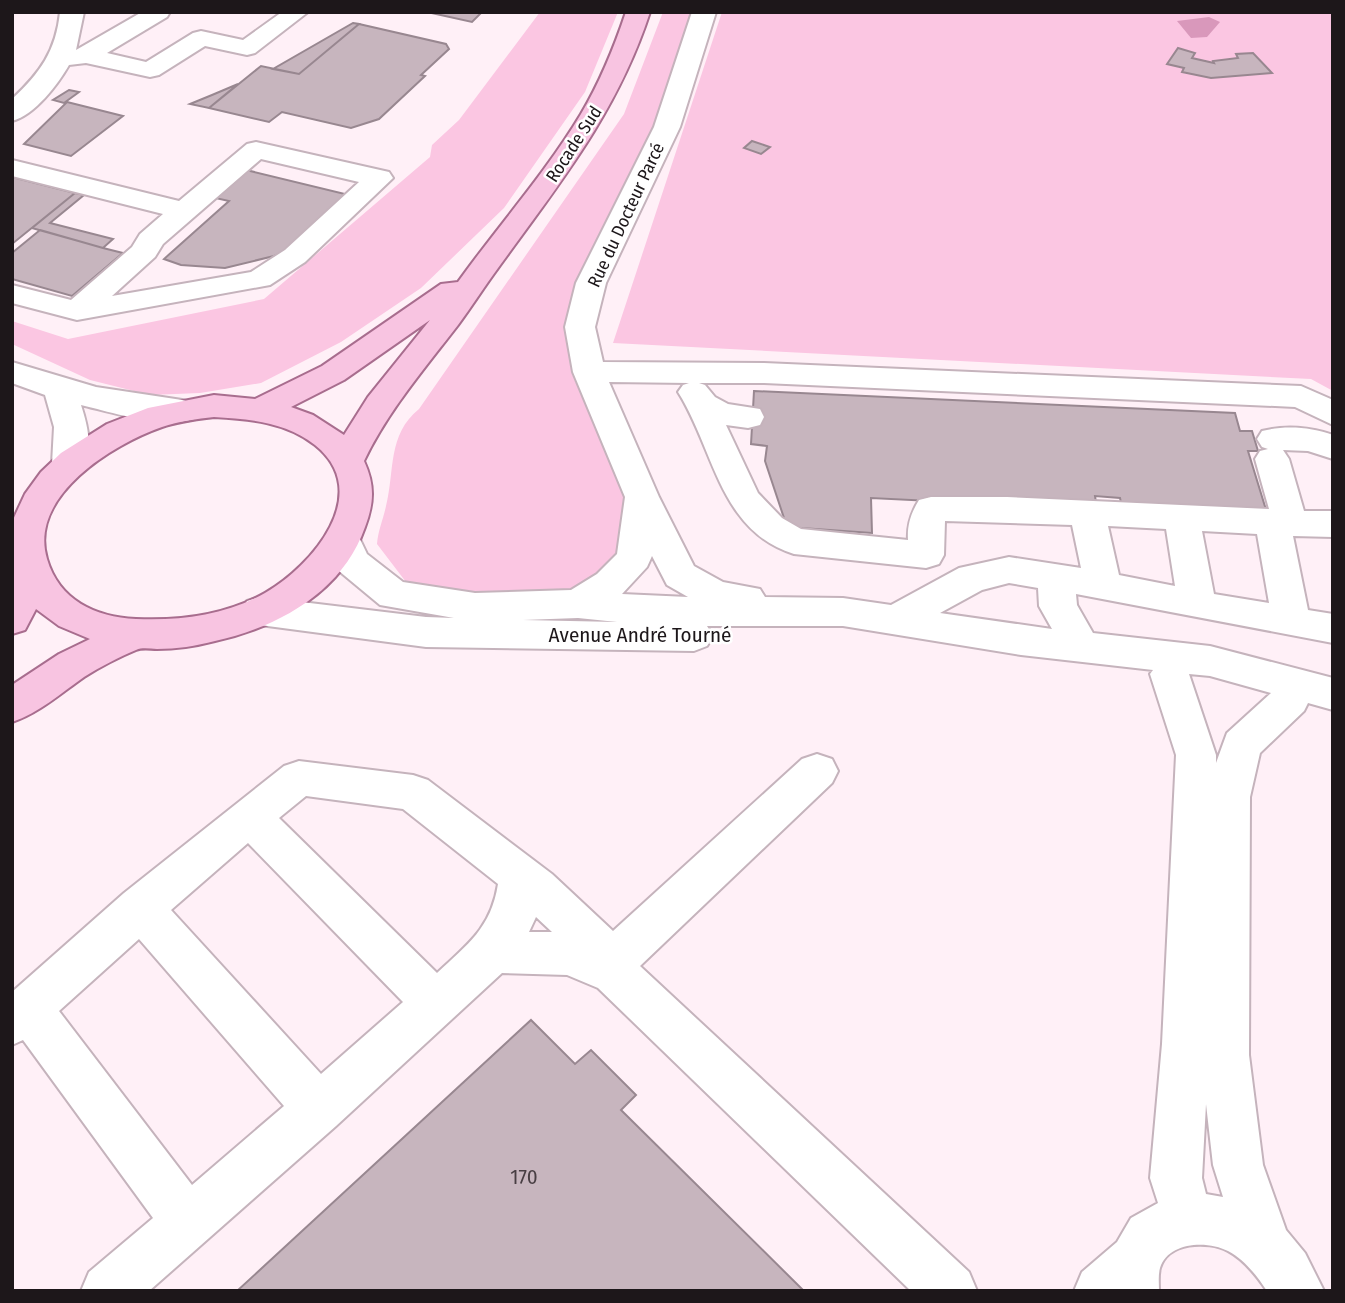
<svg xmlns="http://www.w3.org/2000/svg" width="1345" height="1303" viewBox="0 0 1345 1303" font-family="'Fira Sans Condensed',sans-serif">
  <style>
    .green { fill: #fbc6e2 }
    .water { fill: #d998bb }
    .building { fill: #c7b5be; stroke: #988790; stroke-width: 2 }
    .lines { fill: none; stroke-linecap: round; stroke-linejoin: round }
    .minor-casing { stroke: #c5b3bc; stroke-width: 4 }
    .major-casing { stroke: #a86d8e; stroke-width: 4 }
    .minor { fill: #fff; fill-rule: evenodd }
    .major { fill: #f8c4e1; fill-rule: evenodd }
    .labels { text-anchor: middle; stroke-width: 5; stroke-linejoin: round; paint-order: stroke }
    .far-street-label { font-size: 18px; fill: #1d171a; stroke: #fff }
    .street-label { font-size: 21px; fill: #1d171a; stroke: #fff }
    .near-number-label { font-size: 21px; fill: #483e43 }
  </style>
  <rect width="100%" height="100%" fill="#fff0f7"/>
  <path class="green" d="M540 12H618L585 92 504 208 421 288 341 342 261 383 200 393 150 395 90 380 12 344V321L68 339 264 299 430 157 432 145 459 120Z
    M663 12H692L654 126 576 281 564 327 572 374 625 496 616 553 596 575 571 590 478 592 406 582 377 544C378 531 383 520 386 506 395 471 387 435 419 409L624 114Z
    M722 12H1333V391L1311 379 613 343Z"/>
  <path class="water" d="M1209 17 1220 22 1207 37 1191 38 1177 21Z"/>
  <path class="building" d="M427 12H482L472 22Z
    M353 23 359 24 299 74 273 69Z
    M359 24 446 44 449 49 421 75 425 76 379 119 351 128 282 112 269 122 209 108 261 66 299 74Z
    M1178 48 1195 53 1192 58 1214 63 1213 61 1238 58 1236 54 1253 53 1272 73 1211 78 1182 72 1184 68 1167 64Z
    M238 84 209 108 190 104 212 95Z
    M69 90 79 92 64 103 53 100Z
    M67 102 123 116 71 156 24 144Z
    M752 141 770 147 761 154 744 148Z
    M242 169 349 195 290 249 274 256 225 268 181 265 164 259 229 201 211 197Z
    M12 177 75 193 12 244Z
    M75 193 84 195 50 223 113 239 103 248 32 228Z
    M40 230 103 248 123 253 72 296 12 279V253Z
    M754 391 1235 413 1240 431H1252L1258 451H1248L1267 513 1122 507 1120 498 1095 496 1097 509 871 498 872 533 787 527 765 461 767 446 751 444Z
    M531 1020 575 1064 591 1050 636 1095 621 1110 804 1291H237Z"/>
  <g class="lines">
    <g class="minor-casing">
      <path id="minor" d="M60 12H84L76 50 142 12H170L167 17 107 53 146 62 193 33 201 31 243 40 282 12H308L255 53 247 55 205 46 159 75 150 77 86 63 69 65C58 84 35 115 12 121V99C40 73 56 51 60 12Z
        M692 12H716L680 127 606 283 595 327 603 362 764 363 1301 386 1333 400V425L1295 407 764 383H699L705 385 715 397 728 404 760 409 764 417 760 425 748 428 726 425 758 493 782 518 801 529 908 540C907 525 911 513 919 500L931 497H1007L1269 509 1255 459 1260 451 1268 449 1262 447 1257 439 1262 431C1285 425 1311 427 1333 435V459L1308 451 1283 450 1289 459 1304 511H1333V537L1293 536 1308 610 1333 614V643L1076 594 1077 605 1093 633 1210 646 1333 678V710L1308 703 1304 711 1260 753 1250 797 1249 1055 1263 1165 1286 1230 1305 1253 1324 1291H1267C1257 1276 1245 1260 1228 1251 1207 1240 1168 1242 1160 1268 1158 1275 1159 1284 1159 1291H1074L1082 1272 1117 1242 1131 1218 1158 1203 1150 1178 1162 1044 1176 755 1150 674 1153 670 1021 655 843 626H707L713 636 707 646 694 651 426 647 260 625 247 621 241 611 247 601 260 597 426 617 454 618 380 605 339 571 325 540 330 531 343 527 356 531 367 554 403 582 475 593 571 590 597 574 617 554 625 497 573 372 565 327 576 283 654 127ZM609 382 689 383 683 385 678 392C714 448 719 531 794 554L926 568 939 564 944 555 945 521 1072 525 1081 568 1009 557 959 568 891 605 843 598 765 597 760 589 723 582 694 566 659 497ZM1108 526 1166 529 1175 586 1119 575ZM1202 531 1257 534 1269 603 1214 594ZM652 556 667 585 688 597 622 594 647 567ZM1009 583 1038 588 1039 606 1052 629 940 613 982 590ZM578 618 617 622 523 620ZM1189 674 1210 676 1271 693 1227 733 1216 763V755ZM1206 1104 1213 1165 1223 1197 1206 1194 1202 1178Z
        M256 142 389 172 393 178 305 262 270 285 77 320 12 303V285L71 300 132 247 140 234 163 214 12 176V160L179 201 247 144ZM261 159 359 182 285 250 251 272 112 296 155 257 163 244Z
        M12 362 96 387 182 400 194 403 198 411 194 419C160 428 114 413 81 405 88 427 94 451 81 472L69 476 57 472 52 464 54 427 45 395 12 383Z
        M817 754 832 759 838 771 832 783 640 966 969 1272 977 1291H911L598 988 567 975 502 973 336 1126 149 1291H81L89 1272 153 1218 23 1040 12 1045V992L124 893 284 766 299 761 413 775 428 780 552 874 613 931 802 759ZM306 796 403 809 498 884C491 928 468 944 437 973L279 818ZM248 843 403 1002 321 1074 171 910ZM536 917 552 932H529ZM139 939 284 1106 192 1185 59 1011Z"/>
    </g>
    <g class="major-casing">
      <path id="major" d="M626 12H650C617 113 559 184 498 268 484 287 472 306 458 325 424 369 388 411 364 461 375 485 374 503 365 527 343 591 279 627 215 641 196 646 177 649 157 649 150 649 143 647 136 650 119 657 100 667 84 677 61 693 39 713 12 722V685L59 654 90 639 59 626 36 609 25 630 12 634V522L25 494 41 472 61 453 107 424 148 408 214 395 255 399 322 366 441 284 458 282C498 226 545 174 581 114 600 82 614 48 626 12ZM430 320 368 397 344 435 313 415 291 407 344 380ZM214 417C249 419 286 422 315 445 375 493 312 566 265 593 226 615 180 621 136 619 95 617 59 600 47 559 28 496 113 444 162 427 179 421 197 419 214 417Z"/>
    </g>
    <use href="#minor" class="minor"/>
    <use href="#major" class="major"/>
  </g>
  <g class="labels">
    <g class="far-street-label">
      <text transform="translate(574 144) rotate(-57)" y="6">Rocade Sud</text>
      <text transform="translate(626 215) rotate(-65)" y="6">Rue du Docteur Parcé</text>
    </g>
    <g class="street-label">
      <text x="640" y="642">Avenue André Tourné</text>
    </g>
    <g class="near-number-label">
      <text x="524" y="1184">170</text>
    </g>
  </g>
  <rect width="1345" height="1303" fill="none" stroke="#1d171a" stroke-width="28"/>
</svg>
